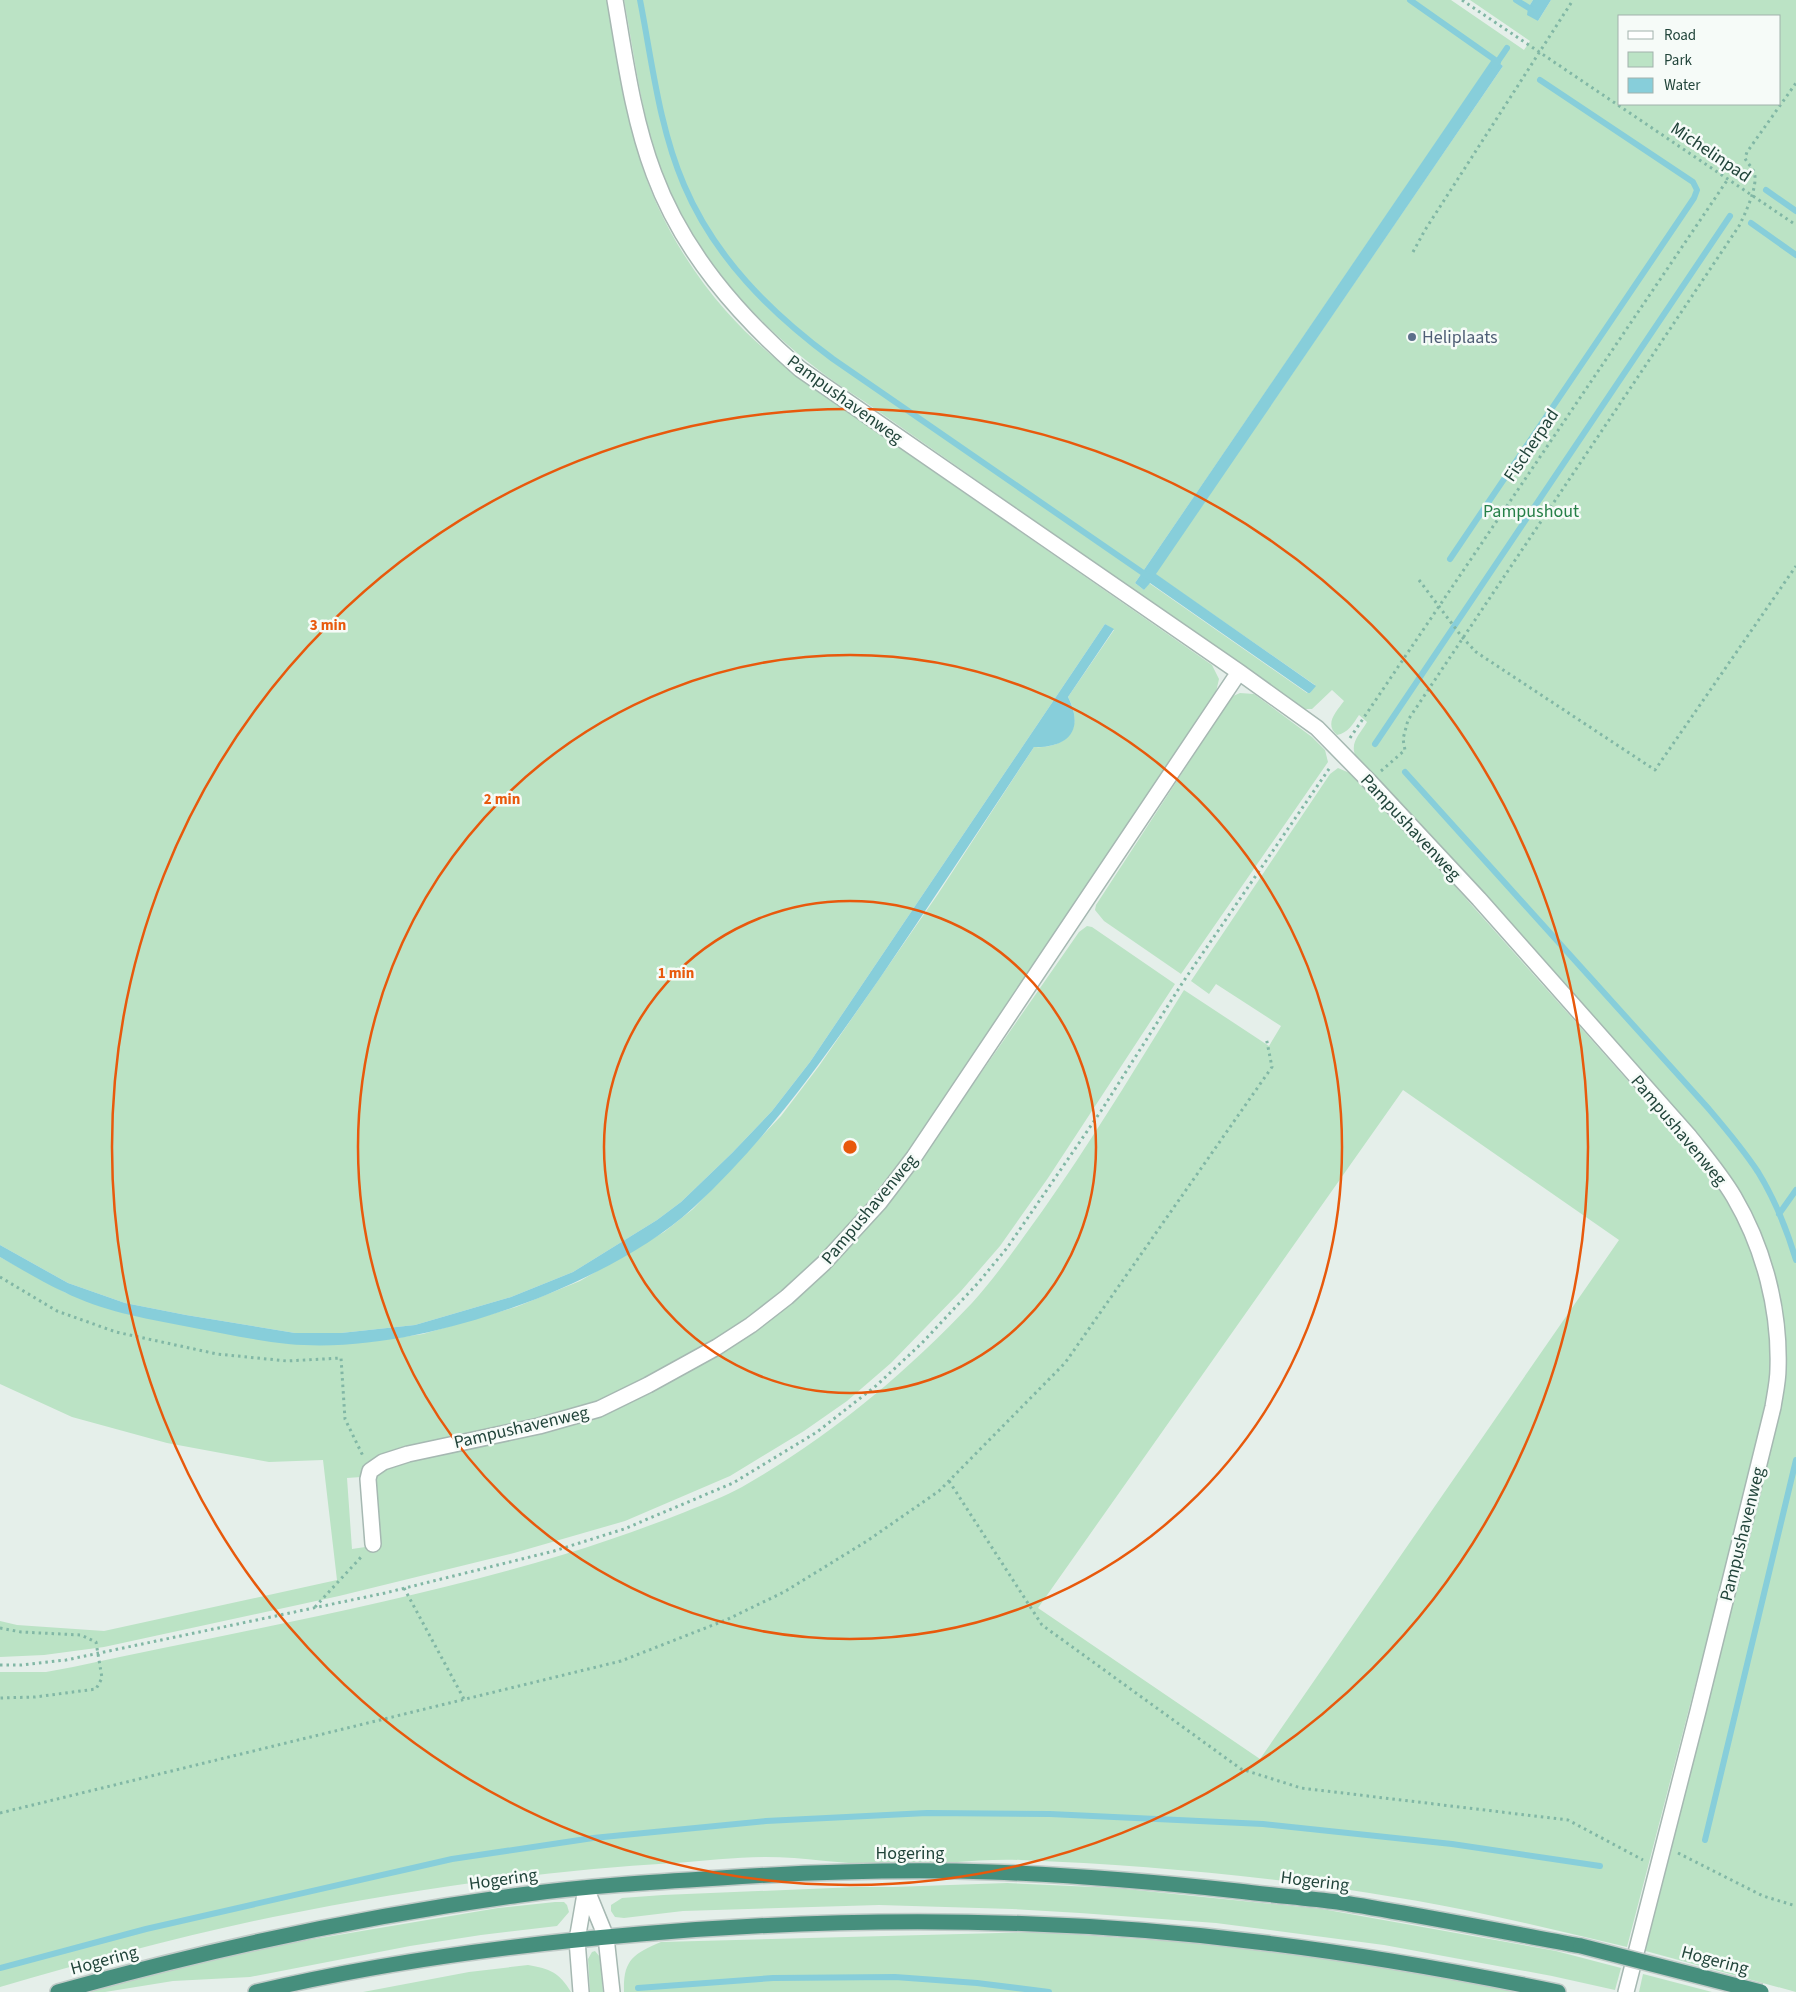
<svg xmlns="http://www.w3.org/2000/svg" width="1796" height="1992" viewBox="0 0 1796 1992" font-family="'Source Sans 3',sans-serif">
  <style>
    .green { fill: #bbe3c5; fill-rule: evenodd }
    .water { fill: #87ceda }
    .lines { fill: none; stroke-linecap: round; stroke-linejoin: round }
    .stream { stroke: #87ceda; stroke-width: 6 }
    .minor-casing { stroke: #a6b8b2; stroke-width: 18 }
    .tertiary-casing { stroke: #a6b8b2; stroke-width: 18 }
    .trunk-casing { stroke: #c1cbc8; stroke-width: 18 }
    .path { stroke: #81b7a5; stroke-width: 3; stroke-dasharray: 2.5 4; stroke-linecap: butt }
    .minor { stroke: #fff; stroke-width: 15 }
    .tertiary { stroke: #fff; stroke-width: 15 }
    .trunk { stroke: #468f7d; stroke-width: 15 }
    .trunk-bridge-casing { stroke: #c1cbc8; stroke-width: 18; stroke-linecap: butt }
    .trunk-bridge { stroke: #468f7d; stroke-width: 15 }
    .ring { fill: none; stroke: #e8590c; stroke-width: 2.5 }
    .service-dot { fill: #5c6f8a; stroke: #f6fbf8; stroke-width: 2 }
    .labels { text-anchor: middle; stroke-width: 5; stroke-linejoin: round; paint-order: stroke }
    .street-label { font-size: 18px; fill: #21443a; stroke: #f6fbf8 }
    .service-label { font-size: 18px; fill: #4e5e75; stroke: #f6fbf8; text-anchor: start }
    .park-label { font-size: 18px; fill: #268048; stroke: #f6fbf8 }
    .centre { fill: #e8590c; stroke: #f6fbf8; stroke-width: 2.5 }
    .ring-label { font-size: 15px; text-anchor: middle; font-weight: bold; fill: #e8590c; stroke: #f6fbf8; stroke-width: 5; stroke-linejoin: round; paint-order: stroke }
  </style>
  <rect width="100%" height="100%" fill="#e5efea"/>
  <path class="green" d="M0 0H607C616 51 623 103 638 153 654 210 687 267 726 311 747 335 772 356 796 376L1212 665 1219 679 1216 692 906 1154 844 1232 819 1258 779 1294 747 1319 713 1342 648 1378 594 1404 537 1420 402 1449 361 1477 347 1478 352 1549 379 1545 373 1481 383 1467 601 1415 792 1302 832 1266 886 1207 919 1162 1079 932 1087 926 1092 927 1175 984 1048 1178 1000 1246 961 1291 891 1363 847 1401 804 1431 730 1476 625 1521 514 1553 339 1596 104 1647 44 1655 0 1657V1621L17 1625 104 1631 337 1580 323 1460 269 1462 167 1443 72 1417 0 1384V1257L66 1293 290 1344 368 1342 423 1334 516 1307 580 1281 664 1232 693 1209 781 1116 819 1066 938 894 1034 747C1067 749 1085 728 1068 697L1114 630 1105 624 810 1062 772 1111 732 1153 681 1202 657 1220 573 1272 511 1297 415 1325 341 1333H295L186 1315 125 1303 68 1283 0 1245Z
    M624 0H1451L1524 50 1530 41 1470 0H1533L1528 8 1538 21 1551 0H1796V1992L1642 1950 1781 1404C1782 1379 1786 1352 1784 1327 1777 1259 1747 1199 1707 1145L1438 842 1356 757C1349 743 1360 734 1367 722L1359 715C1353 724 1348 733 1337 735 1324 724 1336 712 1344 701L1332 690 1312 709H1304L865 402C775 346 695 265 659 163 641 113 634 52 624 0ZM1620 16H1780V104H1620ZM1493 59 1503 66 1155 574 1315 685 1310 693H1307L1149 583 1144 590 1135 583Z
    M1240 693 1254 694 1312 737 1325 750 1328 762 1181 974 1104 921 1095 910 1096 905 1229 701 1233 696Z
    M1338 768 1352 774 1381 803 1701 1163C1747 1225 1775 1293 1771 1373 1769 1403 1760 1433 1753 1463L1627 1947C1573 1934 1519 1921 1465 1910 1319 1881 1170 1866 1021 1860 974 1858 928 1867 881 1865 842 1864 804 1857 765 1857 735 1857 704 1861 674 1863 539 1871 405 1890 273 1917 181 1936 90 1961 0 1987V1672H46L73 1667C236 1632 402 1603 562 1555 605 1542 644 1528 685 1512 704 1504 724 1497 742 1487 828 1438 904 1375 972 1303 998 1274 1020 1242 1043 1210 1093 1139 1138 1064 1184 990L1269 1046 1281 1026 1216 984 1209 994 1191 981 1330 774ZM1403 1090 1619 1240 1260 1759 1038 1608Z
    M1007 1883 1116 1888 1322 1909 1556 1951 1621 1968 1615 1990 1552 1976 1384 1945 1216 1923 1080 1913 1012 1909 879 1905 683 1911 624 1918 615 1917 611 1911V1905L622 1898 663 1895 856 1887H893Z
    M555 1902H564L567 1905 569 1912 557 1926 481 1935 410 1946 250 1977 173 1981 105 1992H82L267 1947 498 1908Z
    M1038 1932 1238 1946 1312 1954 1521 1992H624C623 1960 633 1954 661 1942Z
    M595 1951 600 1957 603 1992H590L588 1959 592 1952Z
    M528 1965C550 1969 559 1972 571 1992H363L469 1972Z
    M1643 1974 1712 1992H1639Z"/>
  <path class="water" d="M1533 0H1551L1538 21 1527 15 1528 8Z
    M1493 58 1503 66 1156 574 1316 686 1310 693H1308L1150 583 1144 590 1135 583Z
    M1105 624 1114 629 1068 697C1085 730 1068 748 1034 747 983 824 932 901 880 978 823 1060 767 1140 693 1208 653 1245 596 1274 546 1295 469 1326 372 1352 288 1344 254 1340 219 1333 184 1326 143 1318 102 1311 64 1292 42 1282 21 1269 0 1257V1245L68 1283 125 1303 186 1315 295 1333H341L415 1325 511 1297 573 1272 657 1220 681 1202 732 1153 772 1111 810 1062Z"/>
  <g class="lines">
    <path class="stream" d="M640 0C652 61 659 127 684 185 715 258 770 312 833 359L1149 577
      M1410 0 1498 62
      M1516 0 1534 11
      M1494 67 1507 48
      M1766 190 1796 211
      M1751 223 1796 255
      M1450 559 1694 198 1697 190 1693 182 1540 80
      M1375 744 1730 216
      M1405 772 1708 1108C1725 1128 1743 1149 1758 1172 1774 1198 1787 1230 1796 1260
      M1779 1214 1796 1190
      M1705 1840 1796 1460
      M0 1968 146 1929 452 1859 593 1838 766 1821 927 1813 1050 1814 1263 1824 1452 1844 1600 1866
      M638 1988 773 1978 895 1977 977 1983 1049 1992"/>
    <g class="minor-casing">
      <path id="minor" d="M615 0C625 58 633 119 654 174 683 252 738 315 800 369L1239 672 1317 728 1369 781 1479 899 1689 1136C1704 1155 1721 1175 1734 1197 1764 1248 1780 1310 1778 1369 1778 1381 1775 1394 1773 1407L1698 1711 1626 1992
        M373 1544 368 1479 370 1471 383 1462 408 1454 539 1426 599 1409 648 1385 717 1347 751 1325 787 1297 824 1263 879 1203 914 1157 1239 672"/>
    </g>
    <g class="tertiary-casing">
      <path id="tertiary" d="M586 1888 606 1937 612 1992
        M581 1992 577 1940 586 1888"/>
    </g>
    <g class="trunk-casing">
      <path id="trunk" d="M58 1992C210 1949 364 1916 520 1895 586 1886 653 1882 720 1878 810 1872 901 1869 991 1872 1073 1875 1156 1882 1238 1891 1271 1895 1305 1898 1338 1902 1419 1915 1500 1931 1581 1946
        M256 1992C382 1962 511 1945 640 1934 848 1916 1059 1917 1266 1943 1364 1955 1461 1972 1558 1992"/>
    </g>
    <path class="path" d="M1462 0 1796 225
      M1413 252 1425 230 1573 0
      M1419 580 1462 637 1476 652 1655 770 1796 566
      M1350 738 1728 179
      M1381 771 1405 750 1403 739 1408 720 1739 226C1745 214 1759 185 1754 172 1752 167 1747 163 1745 158L1747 152 1796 83
      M0 1277 57 1311 116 1332 217 1354 287 1361 341 1358 345 1419 363 1456
      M949 1481 1042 1625 1241 1769 1301 1788 1568 1820 1643 1860
      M404 1588 464 1699
      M315 1607 362 1556
      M0 1628 21 1632 81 1635 96 1642 102 1678 96 1689 35 1697 0 1698
      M0 1665H21L66 1660 385 1593 554 1551 624 1529 733 1483 817 1432 877 1385 922 1343 978 1283 1007 1248 1101 1111 1183 982 1331 766
      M0 1813 621 1661 726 1620 784 1592 867 1541 939 1491 1065 1363 1272 1067 1266 1037
      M1678 1853 1763 1896 1796 1906"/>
    <use href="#minor" class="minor"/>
    <use href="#tertiary" class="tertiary"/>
    <use href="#trunk" class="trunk"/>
    <g class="trunk-bridge-casing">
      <path id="trunk-bridge" d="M1581 1946 1761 1992"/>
    </g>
    <use href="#trunk-bridge" class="trunk-bridge"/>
  </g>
  <g class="ring">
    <circle cx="850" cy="1147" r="246"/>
    <circle cx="850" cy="1147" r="492"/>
    <circle cx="850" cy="1147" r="738"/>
  </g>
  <circle class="service-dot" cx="1412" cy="337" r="5"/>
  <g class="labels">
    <g class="street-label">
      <text transform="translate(1711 152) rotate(34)" y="6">Michelinpad</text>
      <text transform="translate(845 399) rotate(36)" y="6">Pampushavenweg</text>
      <text transform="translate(1531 445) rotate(-56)" y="6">Fischerpad</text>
      <text transform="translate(1411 827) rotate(47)" y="6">Pampushavenweg</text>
      <text transform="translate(1679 1130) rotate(50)" y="6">Pampushavenweg</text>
      <text transform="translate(869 1209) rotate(-50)" y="6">Pampushavenweg</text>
      <text transform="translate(521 1427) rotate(-13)" y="6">Pampushavenweg</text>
      <text transform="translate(1742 1534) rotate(-76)" y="6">Pampushavenweg</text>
      <text x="910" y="1859">Hogering</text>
      <text transform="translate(503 1879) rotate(-8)" y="6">Hogering</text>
      <text transform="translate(1315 1881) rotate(7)" y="6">Hogering</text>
      <text transform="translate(104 1960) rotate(-15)" y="6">Hogering</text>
      <text transform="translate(1715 1960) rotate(15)" y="6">Hogering</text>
    </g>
    <g class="service-label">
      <text x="1422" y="343">Heliplaats</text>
    </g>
    <g class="park-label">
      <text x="1531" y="517">Pampushout</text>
    </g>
  </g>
  <circle cx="850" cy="1147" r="8" class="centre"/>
  <g class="ring-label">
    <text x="328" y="630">3 min</text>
    <text x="502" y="804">2 min</text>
    <text x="676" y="978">1 min</text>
  </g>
  <rect x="1618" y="15" width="162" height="90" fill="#f6fbf8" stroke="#a1b2ac"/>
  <rect x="1628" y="31" width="25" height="8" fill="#ffffff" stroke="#a1b2ac"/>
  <text x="1664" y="40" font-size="15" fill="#21443a">Road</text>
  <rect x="1628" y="52" width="25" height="15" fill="#bbe3c5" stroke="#a1b2ac"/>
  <text x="1664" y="65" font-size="15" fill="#21443a">Park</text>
  <rect x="1628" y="78" width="25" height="15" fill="#87ceda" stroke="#a1b2ac"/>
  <text x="1664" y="90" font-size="15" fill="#21443a">Water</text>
</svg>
